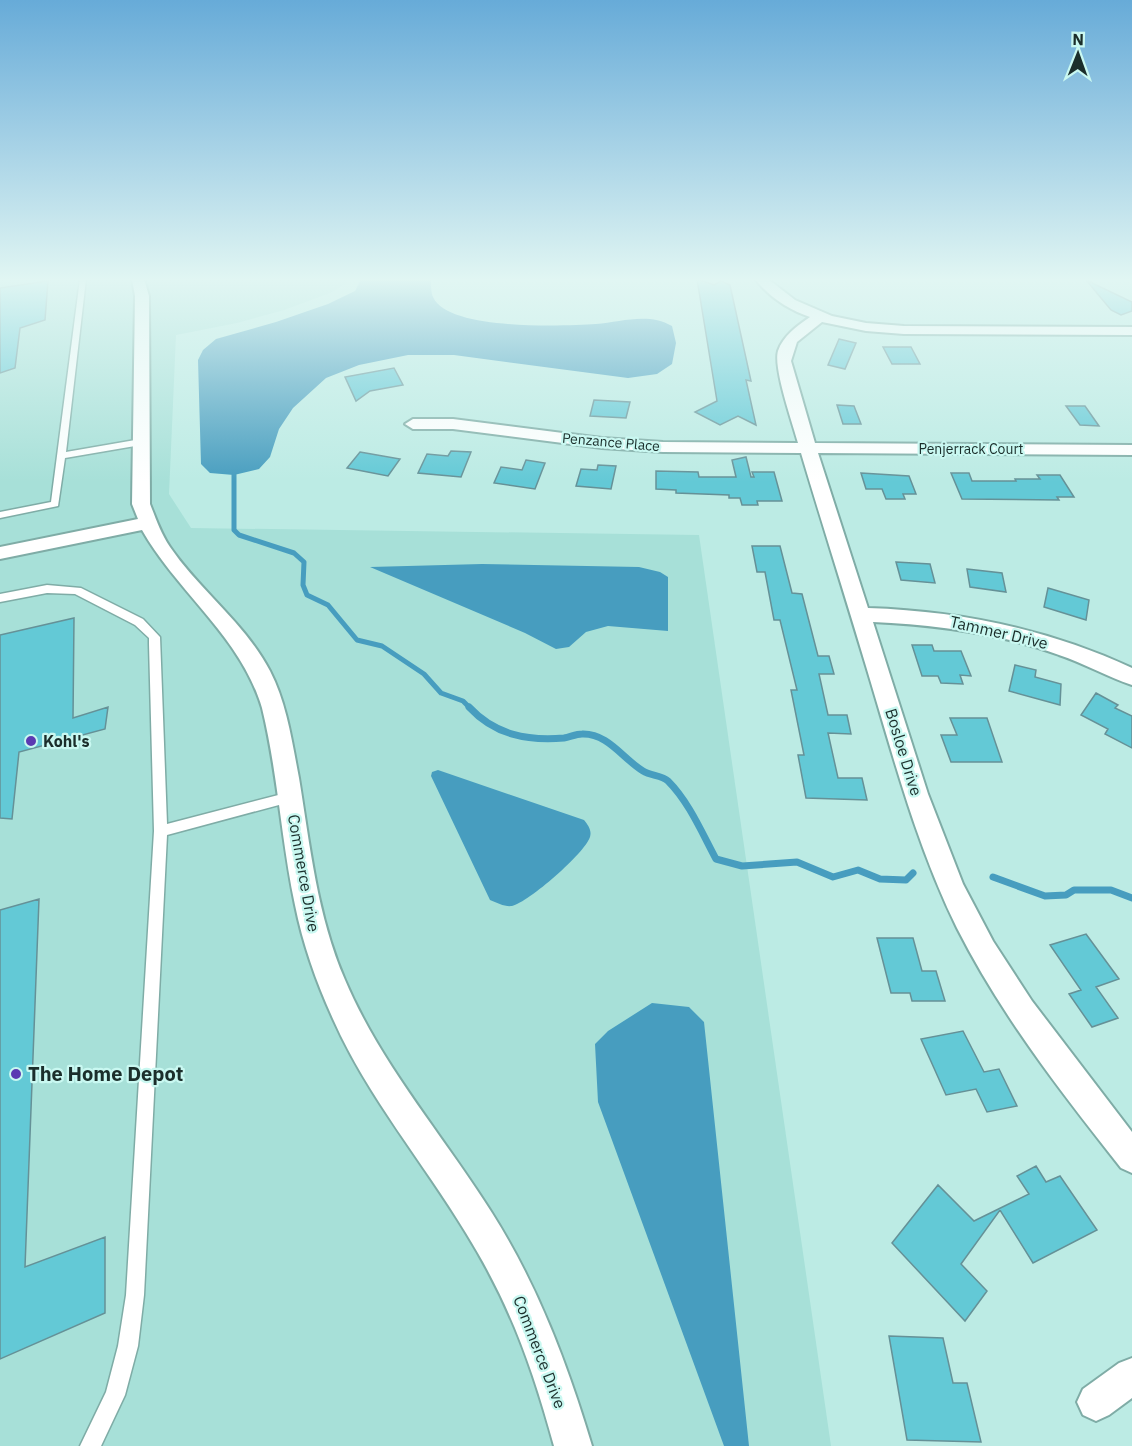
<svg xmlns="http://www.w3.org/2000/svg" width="1132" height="1446" viewBox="0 0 1132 1446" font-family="'IBM Plex Sans',sans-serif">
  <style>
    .built { fill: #a7e0d8 }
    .water { fill: #479dbf }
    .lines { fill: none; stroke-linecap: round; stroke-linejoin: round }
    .stream-far1 { stroke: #479dbf; stroke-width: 5 }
    .stream { stroke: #479dbf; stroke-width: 7 }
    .building { fill: #63c9d6; stroke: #659197; stroke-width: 1.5 }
    .service-casing { stroke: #7faca6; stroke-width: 3 }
    .minor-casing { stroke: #7faca6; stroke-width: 4 }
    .service { fill: #fff; fill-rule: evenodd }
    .minor { fill: #fff; fill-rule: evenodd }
    .poi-dot { fill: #5b3ab2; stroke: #c9f8f1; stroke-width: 2 }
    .labels { text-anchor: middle; stroke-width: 4.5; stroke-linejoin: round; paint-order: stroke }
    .far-street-label { font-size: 14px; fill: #1b2e2b; stroke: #c9f8f1 }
    .street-label { font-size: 16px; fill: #1b2e2b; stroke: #c9f8f1 }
    .poi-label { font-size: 16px; font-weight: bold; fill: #1b2e2b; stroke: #c9f8f1; text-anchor: start }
    .near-poi-label { font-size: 20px; font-weight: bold; fill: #1b2e2b; stroke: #c9f8f1; text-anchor: start }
  </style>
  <rect width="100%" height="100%" fill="#bcebe4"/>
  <path class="built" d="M0 279H347V283L330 293 284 310 237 323 176 335 169 494 191 528 699 535 831 1446H0Z"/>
  <path class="water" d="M361 279H431C431 284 431 293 433 297 448 331 563 326 596 324 621 322 648 312 672 326L676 343 672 364 657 374 628 378 454 355H408L359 365 326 378 293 408 279 429 270 457 259 469 234 475 210 473 201 464 198 360 203 350 216 339 276 322 328 304 355 291Z
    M482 564 639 567 660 572 668 577V631L608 626 586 632 569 647 556 649 525 633 370 567Z
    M438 770 584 820C588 825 592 830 590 837 585 853 529 902 512 906 505 907 497 903 490 900L431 776 432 772Z
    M652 1003 689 1007 704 1022 749 1446H724L598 1102 595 1044 608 1031Z"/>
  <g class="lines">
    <path class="stream-far1" d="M234 475V530L239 535 294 553 304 562 303 585 307 595 328 605 357 640 382 646 424 674 441 693 463 701 470 708"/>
    <path class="stream" d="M469 707C495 735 527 741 564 738 570 737 576 734 582 734 608 733 623 759 643 771 651 776 662 775 668 781 689 802 702 833 716 859L742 866 797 862 833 877 858 870 880 879 906 880 913 873
      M993 877 1045 896 1066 895 1074 890H1111L1132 898"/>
  </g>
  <path class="building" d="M697 279 714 285 721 281 730 285 751 381 746 380 756 425 738 416 720 425 695 412 717 401Z
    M1086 280 1132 302V311L1121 315 1111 310Z
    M48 281 45 320 20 328 15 368 0 373V288Z
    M839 339 856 343 845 369 828 365Z
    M883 347H911L920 364H892Z
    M394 368 403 385 370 391 356 401 345 377Z
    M594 400 630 402 626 418 590 416Z
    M837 405 854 406 861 424H843Z
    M1066 406H1085L1099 426 1080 425Z
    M451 451 471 452 461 477 418 473 427 454 448 456Z
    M360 452 400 459 388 476 347 468Z
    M746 457 751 477H754L752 472H774L782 501H757L758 505H742L740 498H729V495L676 493V490L656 489V471L698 472 699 477H736L732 460Z
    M526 460 545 463 535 489 494 483 501 467 522 470Z
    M598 465 616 466 611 489 576 486 581 469 597 470Z
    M861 473 909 476 916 494H903L905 499H886L882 489H866Z
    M951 473H969L972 481H1016L1015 479H1040L1037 475H1060L1074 497H1057L1059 500 962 499Z
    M752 546H780L792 593 802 594 818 656H829L834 674H819L828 715H847L851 734 828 733 838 778H862L867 800 806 798 798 755H804L791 690H797L780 620H774L765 572H757Z
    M896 562 930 564 935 583 901 580Z
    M967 569 1002 573 1006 592 970 587Z
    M1048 588 1089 600 1086 620 1044 607Z
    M74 618 73 718 108 707 105 729 19 752 12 819 0 818V635Z
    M912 645H932L934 651H961L971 676 960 675 963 684 941 683 938 676H922Z
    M1015 665 1036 670 1035 677 1061 684 1060 705 1009 691Z
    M1096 693 1118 705 1115 708 1132 716V748L1105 734 1108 729 1081 715Z
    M950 718H987L1002 762H951L941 735H957Z
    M39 899 25 1267 105 1237V1313L0 1359V910Z
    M1086 934 1119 979 1096 987 1118 1018 1092 1027 1069 994 1081 990 1050 945Z
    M877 938H913L922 971H936L945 1001H912L910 993H891Z
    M963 1031 984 1072 999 1069 1017 1106 987 1112 976 1089 946 1095 921 1039Z
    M1036 1166 1046 1182 1060 1176 1097 1230 1033 1263 1000 1210 961 1264 987 1291 965 1321 892 1243 938 1185 974 1221 1029 1194 1017 1176Z
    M889 1336 943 1338 953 1383H967L981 1442 907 1440Z"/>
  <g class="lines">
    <g class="service-casing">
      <path id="service" d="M80 279H86L66 452 141 439 145 442 141 445 65 458 58 506 0 518V512L51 502Z
        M47 585 81 588 143 619 160 637 167 824 290 792 295 793 296 797 295 801 290 802 167 835 144 1295 138 1346 125 1395 101 1446H80L106 1392 118 1346 126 1295 154 831 149 644V638L135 625 75 594 47 593 0 602V594Z"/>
    </g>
    <g class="minor-casing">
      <path id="minor" d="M132 279H144L149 296 150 504C156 519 161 534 170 547 200 591 245 623 270 671 287 704 292 742 299 778 310 845 317 916 345 980 381 1065 443 1135 492 1213 538 1286 567 1363 592 1446H554C532 1366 510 1304 466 1233 423 1162 368 1097 334 1021 317 984 303 945 295 905 281 840 278 773 262 708 241 637 178 593 142 530L0 559V547L138 519 132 504 135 296Z
        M755 279H768L795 300 832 316 866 323 904 326 1132 327V335L904 334 866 331 822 322 797 342 791 361 815 443 1132 445V455L818 453 868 608C960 611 1048 629 1132 668V685C1107 677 1084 663 1059 655 1000 633 936 625 873 622L928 794 963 884 993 941 1032 1001 1132 1132V1173L1121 1168C1061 1092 1001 1015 957 928 916 845 893 755 866 666 845 595 822 524 801 453L663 452 602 448 453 429H413L405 424 413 419H453L602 438 663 442 798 443C793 424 773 368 778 351 783 336 797 326 810 317 789 310 769 297 755 279Z
        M1132 1358V1398L1109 1415 1096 1421 1083 1415 1077 1402 1083 1389 1119 1363Z"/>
    </g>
    <use href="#service" class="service"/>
    <use href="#minor" class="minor"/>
  </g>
  <linearGradient id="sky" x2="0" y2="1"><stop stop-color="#67abd8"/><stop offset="0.58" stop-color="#e1f6f3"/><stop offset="1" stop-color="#e1f6f3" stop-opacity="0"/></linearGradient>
  <rect width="1132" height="482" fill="url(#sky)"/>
  <g class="poi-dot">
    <circle cx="31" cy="741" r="6"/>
    <circle cx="16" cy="1074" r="6"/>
  </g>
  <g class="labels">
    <g class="far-street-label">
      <text transform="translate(611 442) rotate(5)" y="5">Penzance Place</text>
      <text x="971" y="454">Penjerrack Court</text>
    </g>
    <g class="street-label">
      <text transform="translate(999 632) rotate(13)" y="6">Tammer Drive</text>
      <text transform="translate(904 752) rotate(73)" y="6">Bosloe Drive</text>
      <text transform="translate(304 873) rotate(80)" y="6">Commerce Drive</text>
      <text transform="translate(540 1352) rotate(69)" y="6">Commerce Drive</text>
    </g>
    <g class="poi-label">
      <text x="43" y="747">Kohl's</text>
    </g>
    <g class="near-poi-label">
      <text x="28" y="1081">The Home Depot</text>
    </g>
  </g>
  <g transform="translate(1078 54) rotate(1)" stroke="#c9f8f1" stroke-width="4.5" paint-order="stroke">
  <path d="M0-4.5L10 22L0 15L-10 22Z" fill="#1b2e2b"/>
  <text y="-9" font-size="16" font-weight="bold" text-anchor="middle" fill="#1b2e2b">N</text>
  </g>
</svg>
